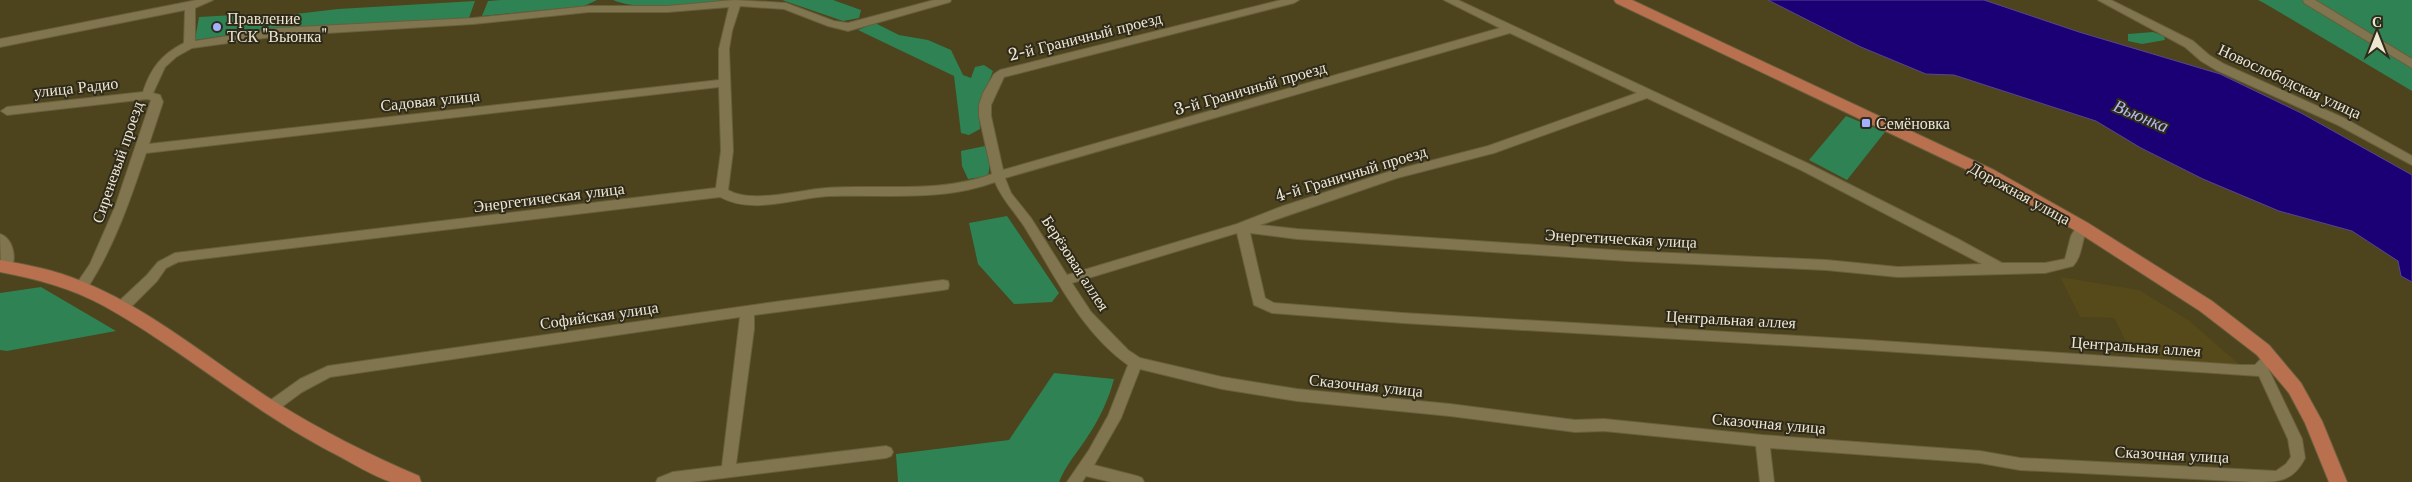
<svg xmlns="http://www.w3.org/2000/svg" width="2412" height="482" viewBox="0 0 2412 482" font-family="'Libre Baskerville',serif">
  <style>
    .built { fill: #564a1a }
    .green { fill: #2f8254 }
    .water { fill: #1a0074; stroke: #594590 }
    .lines { fill: none; stroke-linecap: round; stroke-linejoin: round }
    .minor-casing { stroke: #675f3c; stroke-width: 2 }
    .major-casing { stroke: #675f3c; stroke-width: 2 }
    .minor { fill: #80754e; fill-rule: evenodd }
    .major { fill: #b9704f; fill-rule: evenodd }
    .poi-dot { fill: #a3b2fc; stroke: #2f2a19; stroke-width: 2 }
    .labels { text-anchor: middle; stroke-width: 4; stroke-linejoin: round; paint-order: stroke }
    .poi-label { font-size: 16px; fill: #ede7d2; stroke: #2f2a19; text-anchor: start }
    .street-label { font-size: 16px; fill: #ede7d2; stroke: #2f2a19 }
    .water-label { font-size: 18px; font-style: italic; fill: #b0bcf3; stroke: #2f2a19 }
  </style>
  <rect width="100%" height="100%" fill="#4d431d"/>
  <path class="built" d="M2060 277 2139 290 2188 320 2239 364 2135 358 2114 318 2080 317Z"/>
  <path class="green" d="M501 0H597L584 6 482 16 488 1Z
    M613 0H728C697 3 640 12 613 0Z
    M782 0H833L861 10 859 18 843 21Z
    M2258 0H2412V91L2264 3Z
    M475 1 469 18 264 30 195 40 199 17 234 15 270 17 338 9Z
    M875 23 899 35 928 40 951 50 963 75 971 78 975 67 984 65 993 71 979 107 980 129 969 135 961 133 954 76 858 30Z
    M2153 32 2164 36 2165 40 2142 44 2128 41V34Z
    M1846 116 1885 132 1847 180 1809 160Z
    M985 146 990 164 988 176 968 179 962 166 961 151Z
    M1007 216 1059 293 1052 302 1014 304 978 264 969 223Z
    M41 287 116 331 7 351 0 350V293Z
    M1054 373 1114 379C1109 399 1098 422 1086 439 1076 454 1066 465 1059 482H898L896 454 1009 440Z"/>
  <path class="water" d="M1768 0H1984L2079 32 2220 74 2301 113 2412 175V282L2401 276 2398 261 2352 231 2279 211 2203 179 2141 148 2096 121 1954 75 1926 74 1861 47Z"/>
  <g class="lines">
    <g class="minor-casing">
      <path id="minor" d="M197 0H213L195 8V41L279 28 473 18 589 6H668L734 0 786 3 834 21 848 23 934 0H951L950 2 848 31 828 26 784 9 740 6 732 31 729 49 733 151 728 190C752 204 799 190 826 188 881 184 938 194 992 174L979 116V105L983 93 994 74 1000 70 1281 0H1299L1294 3 1004 77 991 105V116L1003 170 1500 28 1444 0H1458L1809 164 1958 239 2002 263H2045L2065 259 2071 236 2078 224 2082 222 2088 227C2081 240 2083 255 2073 266L2045 273 1898 277 1826 270 1628 261 1297 239 1250 233 1265 298 1274 303 1403 313 1867 340 2240 365H2255C2260 360 2263 355 2271 358L2273 362 2268 368 2302 439 2305 458C2293 482 2278 482 2253 482L2020 470 1980 463 1770 448 1774 482H1760L1756 446 1604 431 1575 432 1450 416 1297 401 1222 389 1140 369 1121 418 1094 465 1137 476 1142 478 1144 482H1111L1086 476 1082 482H1067L1089 450 1108 416 1128 365C1080 331 1055 275 1024 226 1014 211 1002 199 995 182 942 202 884 194 829 196 795 198 752 215 720 197L192 260 178 262 166 268 157 281 126 312H116L114 308 116 304 147 275 158 262 175 253 716 188 721 151 719 87 146 153C130 200 114 248 86 290H76L75 286 90 264 115 207 151 100 147 99 7 115 1 111 7 107 143 92C151 68 161 55 184 43L185 10 0 47V39ZM729 7 719 49V80L149 144 163 102 160 95 153 93 165 67 176 57 192 48 279 36 473 24 589 12H668ZM1510 33 1637 93 1488 146 1391 171 1283 206 1237 224 1067 275 1031 218 1011 193 1005 178ZM1647 98 1801 170 1982 264 1898 267 1826 260 1628 251 1297 229 1260 225 1397 178 1494 153ZM1237 233 1253 301 1254 305 1272 313 1403 323 1867 350 2259 376 2288 439 2291 457 2286 464 2276 471 2020 458 1980 451 1762 435 1604 419 1575 420 1450 404 1297 389 1222 377 1140 358 1128 350 1091 312 1072 283Z
        M2098 0H2111L2193 41 2209 55 2224 64 2346 119 2412 156V165L2338 125 2216 70 2201 61 2185 47Z
        M2303 0H2315L2412 59V68L2304 3Z
        M0 234C13 238 17 258 11 269H3L1 266Z
        M943 280 948 281 949 285 948 289 943 290 754 315V329L736 464 886 446 891 448 893 452 891 456 886 458 691 482H656L658 478 673 472 722 466 740 317 330 377 302 392 275 412 270 414 265 412 263 408 265 404 300 379 328 366 782 301Z"/>
    </g>
    <g class="major-casing">
      <path id="major" d="M1614 0H1632L1994 170 2088 223 2212 301 2269 345 2301 383 2322 421 2347 482H2329L2305 423 2289 393 2257 355 2200 311 2076 231 1984 178 1616 3Z
        M0 260C28 265 55 270 81 281 153 310 212 362 277 403 322 431 370 455 419 476L421 482C412 482 400 482 391 482 373 476 354 464 337 455 254 413 185 351 104 306 71 288 37 279 0 272Z"/>
    </g>
    <use href="#minor" class="minor"/>
    <use href="#major" class="major"/>
  </g>
  <g class="poi-dot">
    <circle cx="217" cy="27" r="5"/>
    <rect x="1861" y="118" width="10" height="10" rx="2.5"/>
  </g>
  <g class="labels">
    <g class="poi-label">
      <text x="227" y="24">Правление<tspan x="227" dy="18">ТСК "Вьюнка"</tspan></text>
      <text x="1876" y="129">Семёновка</text>
    </g>
    <g class="street-label">
      <text transform="translate(1085 36) rotate(-14)" y="6">2-й Граничный проезд</text>
      <text transform="translate(2290 81) rotate(25)" y="6">Новослободская улица</text>
      <text transform="translate(76 87) rotate(-6)" y="6">улица Радио</text>
      <text transform="translate(1250 88) rotate(-16)" y="6">3-й Граничный проезд</text>
      <text transform="translate(430 100) rotate(-6)" y="6">Садовая улица</text>
      <text transform="translate(117 162) rotate(-71)" y="6">Сиреневый проезд</text>
      <text transform="translate(1351 173) rotate(-17)" y="6">4-й Граничный проезд</text>
      <text transform="translate(2020 193) rotate(29)" y="6">Дорожная улица</text>
      <text transform="translate(549 197) rotate(-7)" y="6">Энергетическая улица</text>
      <text transform="translate(1621 238) rotate(3)" y="6">Энергетическая улица</text>
      <text transform="translate(1076 263) rotate(57)" y="6">Берёзовая аллея</text>
      <text transform="translate(599 315) rotate(-8)" y="6">Софийская улица</text>
      <text transform="translate(1731 319) rotate(3)" y="6">Центральная аллея</text>
      <text transform="translate(2136 346) rotate(4)" y="6">Центральная аллея</text>
      <text transform="translate(1366 385) rotate(6)" y="6">Сказочная улица</text>
      <text transform="translate(1769 423) rotate(5)" y="6">Сказочная улица</text>
      <text transform="translate(2172 454) rotate(3)" y="6">Сказочная улица</text>
    </g>
    <g class="water-label">
      <text transform="translate(2141 116) rotate(23)" y="6">Вьюнка</text>
    </g>
  </g>
  <g transform="translate(2377 35)" stroke="#2f2a19" stroke-width="4" paint-order="stroke">
  <path d="M0-4L9 19L0 12L-9 19Z" fill="#ede7d2"/>
  <text y="-8" font-size="14" font-weight="bold" text-anchor="middle" fill="#ede7d2">С</text>
  </g>
</svg>
